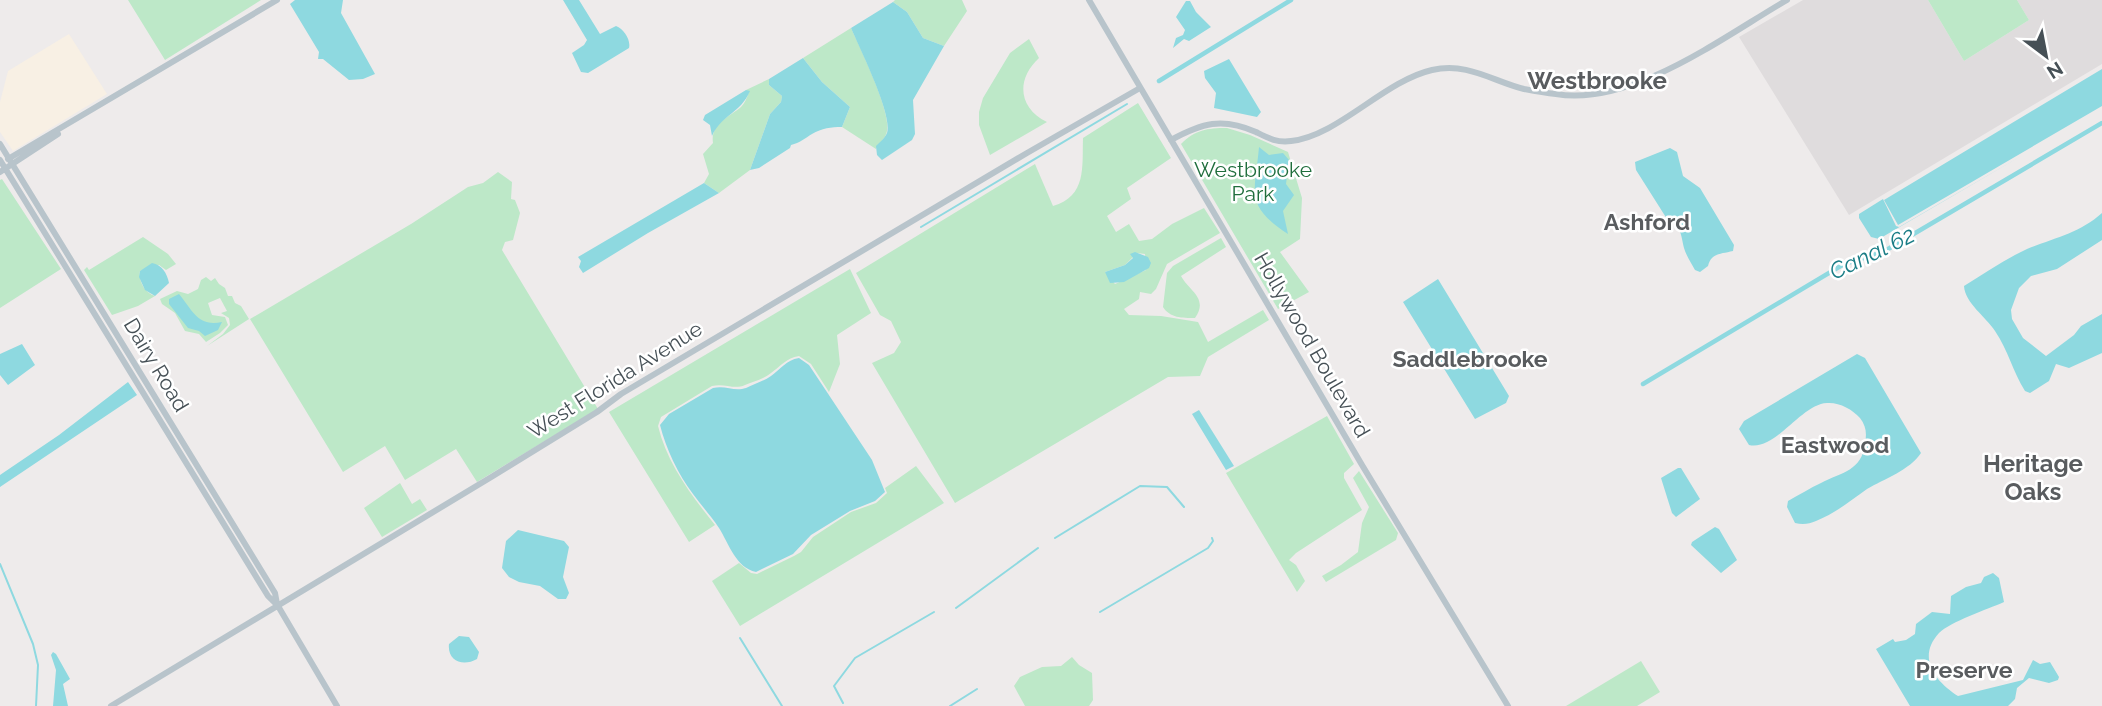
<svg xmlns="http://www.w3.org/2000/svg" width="2102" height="706" viewBox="0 0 2102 706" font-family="Raleway,sans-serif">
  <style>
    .commercial { fill: #f8f0e4 }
    .education { fill: #dfdcdd }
    .green { fill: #bde8c8; fill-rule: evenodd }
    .water { fill: #8ed9e0 }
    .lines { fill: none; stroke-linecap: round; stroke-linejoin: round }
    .stream { stroke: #8ed9e0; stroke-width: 2 }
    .canal { stroke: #8ed9e0; stroke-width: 4.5 }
    .secondary { stroke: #b8c4cb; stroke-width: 6 }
    .labels { text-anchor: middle; stroke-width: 5; stroke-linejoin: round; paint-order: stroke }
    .park-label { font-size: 21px; fill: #206e3d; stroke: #fff }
    .street-label { font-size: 21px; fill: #465056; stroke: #fff }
    .neighbourhood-label { font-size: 23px; font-weight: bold; fill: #595c5f; stroke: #fff }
    .water-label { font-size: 23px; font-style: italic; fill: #1a7d86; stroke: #fff }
    .quarter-label { font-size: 24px; font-weight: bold; fill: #595c5f; stroke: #fff }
  </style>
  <rect width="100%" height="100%" fill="#eeebeb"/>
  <path class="commercial" d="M69 34 107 94 13 151 0 132V102L8 71Z"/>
  <path class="education" d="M1803 0H1928L1964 61 2029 20 2017 0H2102V64L1849 215 1739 37Z"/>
  <path class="green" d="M128 0H261L165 60Z
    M895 0H962L967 11 944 46 923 38 907 12 893 2Z
    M1928 0H2017L2029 20 1964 61Z
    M851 28C860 48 891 111 887 131 886 138 879 143 876 149L842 127 850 107 822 82 803 58Z
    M1029 39 1039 58C1016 79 1018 108 1047 122L990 155 979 125V112L983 98 1010 53Z
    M769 79V85L782 96 781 102 770 114 750 170 719 193 704 183 709 174 703 154 713 143C710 124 729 117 741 107 745 103 747 97 749 92L746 90Z
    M1138 103 1171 158 1127 188 1131 199 1107 216 1116 232 1129 224 1139 241 1152 239 1172 224 1204 208 1220 233 1167 264 1156 289 1151 294 1140 292 1139 299 1124 309 1129 315 1161 316 1198 322 1208 342 1263 310 1269 320 1208 357 1200 376 1168 377 955 503 872 363 894 353 901 342 891 321 880 315 856 273 1035 164 1053 206C1087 196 1082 167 1083 138ZM1137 253 1145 254 1146 270 1115 284 1105 272 1125 265Z
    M1227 128 1250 135 1288 152 1302 198 1300 239 1280 252 1309 292 1278 309 1181 144C1195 130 1207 128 1227 128Z
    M498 172 512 182 511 199 515 200 520 213 513 240 505 242 502 250 598 409 477 482 456 449 405 480 385 446 343 472 250 319 411 224 468 187 483 183Z
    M2 179 61 269 0 308V180Z
    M143 237 168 254 176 264 166 270 159 265 140 271C138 281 145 293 155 296L138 306 112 315 84 270 87 267 89 270Z
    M1221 238 1226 247 1181 276C1189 291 1209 298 1195 318 1182 318 1170 318 1163 307L1167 273 1173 266Z
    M850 269 871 313 837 335 840 364 829 392 811 364 799 356C786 358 781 366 771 373 764 379 753 382 745 385 734 390 725 383 712 386L661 417 658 426C667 463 691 495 715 525L689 542 609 412Z
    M206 277 211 281 215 278 219 284 225 288 228 296H232L235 303 241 306 249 319 207 346 223 334 230 325 229 318 221 313 227 311 220 298 208 303 212 315 225 317 228 325 220 333 206 342 199 334 185 331 175 313 162 304 160 299 177 291 188 294 198 289 201 280Z
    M1327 416 1354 464 1344 473V478L1362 510 1296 553 1289 560 1296 565 1305 581 1297 592 1226 473Z
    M916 466 944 503 740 626 712 581 739 563 751 573 757 574 794 556 801 552 813 537 851 512 876 503 887 493 885 488Z
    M1359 471 1398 533 1396 540 1326 582 1322 576 1341 565 1358 552 1362 523 1369 507 1353 478Z
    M400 483 412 504 420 499 427 510 382 537 364 508Z
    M1072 657 1079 665 1092 673 1093 700 1089 706H1025L1014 686 1020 677 1042 667 1061 666Z
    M1641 661 1660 692 1637 706H1566Z"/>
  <path class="water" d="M295 0H343L341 13 375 74 363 79 349 80 323 59H318L319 52 290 4Z
    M563 0H579L600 34 616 26C624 29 631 40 629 48L588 73 581 72 572 53 584 45 587 40Z
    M1186 1H1190L1196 12 1211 27 1189 41 1184 39 1173 48 1176 38 1183 35 1185 30 1176 17Z
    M893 2 907 12 923 38 944 46 913 100 915 134 912 140 882 160 877 155 876 146C880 142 885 138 887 133 893 115 859 47 851 28Z
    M803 58 822 82 850 107 842 127C831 127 822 128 812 134 805 138 800 143 791 145L790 148 759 168 750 170 770 114 781 102 782 96 769 85V79Z
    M1229 59 1261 112 1257 117 1214 108 1216 93 1205 78 1204 71Z
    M2102 69V106L1898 225 1884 200Z
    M746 90 750 91C740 114 722 114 712 136L710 125 703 120 705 115Z
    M1259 147 1269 155 1283 153 1289 160 1286 184 1294 195 1283 211 1288 234C1244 205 1255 193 1259 147Z
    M1670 148 1677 152 1683 176 1700 188 1734 245 1733 251C1721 254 1711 253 1708 266L1700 272 1695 270C1691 263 1686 255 1684 248 1681 235 1681 224 1667 219L1636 170 1635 162Z
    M2023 155 1879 239 1871 237 1859 218V214L1883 199 1896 226 1899 227Z
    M704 183 719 193 648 233 583 273 579 267 581 261 578 257Z
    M2102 213V240L2057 269 2031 276 2019 288 2011 310 2012 319 2023 338 2046 356 2074 335 2081 326 2102 314V353L2069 368 2056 364 2049 381 2030 393 2025 391C2013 372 2008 350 1995 331 1986 317 1965 303 1964 286 1985 273 2005 259 2027 249 2054 238 2080 233 2102 213Z
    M1135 252 1148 257 1151 263 1149 268 1124 282 1110 283 1105 272 1125 265 1133 258 1130 254Z
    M152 263C162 265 167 273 169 283L155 296 145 290 139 277 140 271Z
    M1438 279 1509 396 1506 403 1475 419 1403 302Z
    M179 294C193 311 198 327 222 322L218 330 205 336 199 331 188 328 169 304V299Z
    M22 344 35 365 8 385 0 375V354Z
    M1857 354 1865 358 1921 453C1910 470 1884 479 1867 489 1850 501 1836 513 1816 521 1809 524 1803 525 1795 523L1787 507 1788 501C1799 495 1810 488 1821 483 1842 472 1862 471 1865 443 1867 433 1866 426 1860 418 1852 409 1839 402 1827 403 1801 404 1776 451 1749 445L1739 429 1744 421Z
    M799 358 809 365 872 460 885 492 875 501 850 511 811 535 793 554 756 572C736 568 729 544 719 528 711 516 701 505 693 494 678 474 666 449 660 425L669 414 713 388C726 385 734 392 746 388 754 384 764 381 771 376 781 369 786 360 799 358Z
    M128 382 137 395 0 487V475L59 435Z
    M1199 410 1234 466 1226 470 1192 414Z
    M1678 468H1681L1700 499 1676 517 1672 513 1661 478Z
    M1715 527 1719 529 1737 560 1721 573 1691 545 1692 542Z
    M518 530 564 541 569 547 563 577 569 593 566 599H558L540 586 519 582 509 577 502 568 506 541Z
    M1993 573 1999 578 2004 602C1988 609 1950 622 1939 633 1916 658 1936 682 1958 696L2023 680 2033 660 2040 664 2050 662 2059 677 2058 680 2049 683 2029 678 2017 688 2015 699 2008 706H1910L1876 649 1893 639 1895 642 1906 640 1915 634 1916 624 1932 612 1950 614 1951 596 1966 587 1981 583 1984 577Z
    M459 636 469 637 479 652 477 659C463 667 447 661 449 644Z
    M53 652 56 654 70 679 63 684 68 706H53L56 670 51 655Z"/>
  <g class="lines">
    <path class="stream" d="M921 227 1127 104
      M1055 538 1140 486 1167 487 1184 507
      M0 564 33 644 38 665 36 706
      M956 608 1038 548
      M1100 612 1208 548 1213 541 1212 538
      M740 638 782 706
      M843 703 834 686 855 658 934 612
      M950 706 977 689"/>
    <path class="canal" d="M1159 81 1291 0
      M1643 384 1844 264 1883 252 2102 123"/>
    <path class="secondary" d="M1089 0 1362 465 1508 706
      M1171 140C1202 123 1222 117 1256 132 1268 138 1277 143 1291 141 1338 136 1384 81 1432 70 1468 62 1492 81 1524 89 1534 91 1545 93 1556 94 1631 107 1723 37 1787 0
      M0 144 275 593 277 604
      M8 159 277 0
      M0 160 268 596 278 606 337 706
      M0 172 58 134
      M111 706 493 476 597 412 621 394 1027 153 1140 88"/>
  </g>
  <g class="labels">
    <g class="park-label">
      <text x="1253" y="177">Westbrooke<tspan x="1253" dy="24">Park</tspan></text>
    </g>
    <g class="street-label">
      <text transform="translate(1312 345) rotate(60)" y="7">Hollywood Boulevard</text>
      <text transform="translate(156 365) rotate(59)" y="7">Dairy Road</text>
      <text transform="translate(615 380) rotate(-32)" y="7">West Florida Avenue</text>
    </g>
    <g class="neighbourhood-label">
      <text x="1647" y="230">Ashford</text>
      <text x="1470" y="367">Saddlebrooke</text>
      <text x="1835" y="453">Eastwood</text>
      <text x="1964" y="678">Preserve</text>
    </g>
    <g class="water-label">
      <text transform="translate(1872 253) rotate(-26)" y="8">Canal 62</text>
    </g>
    <g class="quarter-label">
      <text x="1597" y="89">Westbrooke</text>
      <text x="2033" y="472">Heritage<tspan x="2033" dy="28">Oaks</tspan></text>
    </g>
  </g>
  <g transform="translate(2046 56) rotate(148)" stroke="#ffffff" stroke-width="5" paint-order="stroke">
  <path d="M0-5L12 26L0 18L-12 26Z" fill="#465056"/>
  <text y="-10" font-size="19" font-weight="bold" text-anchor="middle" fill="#465056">N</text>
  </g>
</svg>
